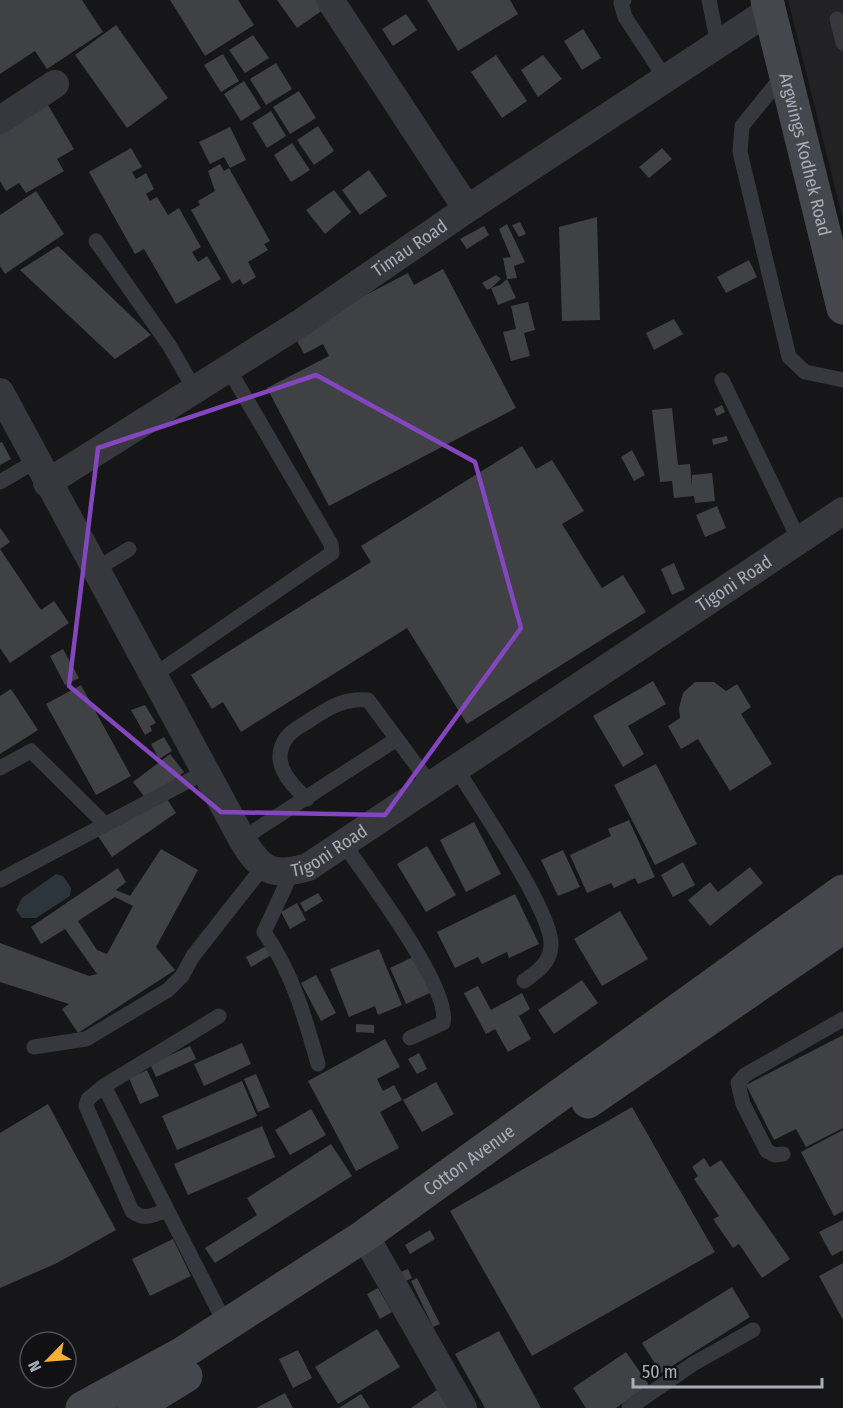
<svg xmlns="http://www.w3.org/2000/svg" width="843" height="1408" viewBox="0 0 843 1408" font-family="'Fira Sans Condensed',sans-serif">
  <style>
    .built { fill: #222225 }
    .water { fill: #2c353c }
    .building { fill: #404145; fill-rule: evenodd }
    .lines { fill: none; stroke-linecap: round; stroke-linejoin: round }
    .lane { stroke: #37383d; stroke-width: 15 }
    .street { stroke: #37383d; stroke-width: 28 }
    .secondary { stroke: #45474d; stroke-width: 33 }
    .marked { fill: none; stroke: #8446be; stroke-width: 4.5; stroke-linejoin: round }
    .labels { text-anchor: middle; stroke-width: 6; stroke-linejoin: round; paint-order: stroke }
    .street-label { font-size: 18px; fill: #a8adb8; stroke: #111113 }
  </style>
  <rect width="100%" height="100%" fill="#161618"/>
  <path class="built" d="M788 0H843V219Z"/>
  <path class="water" d="M56 874 63 876 71 888 70 896 36 918H22L16 910 22 898Z"/>
  <path class="building" d="M0 0H82L103 32 47 69 35 51 0 74Z
    M170 0H238L254 25 205 56Z
    M277 0H322L327 7 297 28Z
    M427 0H510L518 14 458 51Z
    M406 14 417 30 393 46 382 29Z
    M116 25 168 98 127 128 75 55Z
    M583 29 601 58 582 70 564 41Z
    M253 35 269 58 245 73 229 50Z
    M223 54 239 81 221 92 204 65Z
    M496 55 527 101 502 118 471 72Z
    M543 55 562 79 538 97 521 70Z
    M276 63 292 89 266 105 250 79Z
    M244 81 261 108 241 121 224 94Z
    M299 91 316 118 290 134 273 107Z
    M48 105 74 149 57 159 64 171 26 193 19 183 6 191 0 181V134Z
    M271 111 286 136 267 148 252 123Z
    M318 126 334 151 314 165 297 140Z
    M230 127 246 160 230 168 224 157 210 164 199 142Z
    M292 143 310 170 291 182 274 155Z
    M131 148 142 167 132 172 136 179 146 173 154 189 146 194 150 201 157 197 168 215 179 208 201 247 192 252 198 262 207 256 221 279 176 304 144 249 135 254 89 172Z
    M662 148 672 159 649 178 639 167Z
    M220 164 224 171 229 168 270 241 264 244 268 250 248 262 256 277 243 285 240 279 232 284 191 210 200 205 198 201 215 191 208 171Z
    M369 170 387 196 360 215 342 190Z
    M334 190 351 212 325 234 306 210Z
    M36 191 64 234 5 274 0 266V215Z
    M597 217 600 320 562 321 559 227Z
    M520 222 526 234 519 237 512 225Z
    M507 224 525 262 514 266 517 278 507 279 503 258 511 257 513 262 499 229Z
    M484 226 489 235 467 249 460 239Z
    M58 246 151 335 115 359 20 270Z
    M749 260 757 277 726 293 717 277Z
    M443 269 516 408 329 506 267 388 329 356 323 344 304 354 293 333 408 273 414 285Z
    M496 275 501 279 491 288 500 285 507 279 516 298 498 305 491 288 487 290 482 283Z
    M528 302 535 330 524 333 530 356 511 361 503 332 516 329 511 306Z
    M674 319 683 334 654 350 646 333Z
    M722 405 725 412 717 416 714 409Z
    M672 408 678 465 690 464 692 487V475L712 473 715 501 695 503 694 496 674 498 672 481 660 482 652 410Z
    M727 436 728 441 713 445 712 439Z
    M2 442 11 459 0 465V443Z
    M522 446 536 469 552 460 584 511 562 524 602 588 623 575 646 612 467 724 407 628 241 732 223 702 212 709 191 675 371 562 361 546Z
    M632 450 645 475 634 481 621 457Z
    M717 506 726 528 705 537 696 515Z
    M0 528 10 542 0 549 41 610 54 601 69 623 10 663 0 648Z
    M674 563 685 589 672 595 661 569Z
    M63 649 79 678 65 685 50 656Z
    M653 681 666 704 628 726 644 754 623 767 593 716Z
    M695 682H714L726 691 737 684 751 707 741 714 772 764 730 791 698 739 681 749 668 726 680 718 679 708 683 693Z
    M81 685 131 776 96 795 46 704Z
    M11 689 38 730 0 754V696Z
    M145 705 156 723 150 726 152 731 145 735 131 710Z
    M164 737 172 751 159 759 151 744Z
    M170 754 184 772 147 800 133 782Z
    M656 764 697 844 655 865 614 785Z
    M162 791 176 813 112 857 98 836Z
    M629 820 655 877 638 884 635 878 614 888 611 883 587 893 570 855 611 836 608 829Z
    M474 822 501 874 466 892 440 840Z
    M427 846 456 895 426 912 397 864Z
    M161 849 198 870 156 947 175 970 78 1033 62 1009 69 1004 0 982V943L89 976 97 974 65 929 41 944 31 927 118 868 126 882 116 890 130 896ZM115 897 133 906 107 954 97 950 78 921Z
    M563 850 580 887 558 896 541 860Z
    M683 862 695 885 673 897 661 875Z
    M750 867 763 883 710 926 688 900 710 882 718 892Z
    M318 893 323 901 305 912 300 903Z
    M515 894 539 944 509 958 507 952 482 964 478 957 455 968 437 932Z
    M297 903 306 920 290 929 281 912Z
    M620 911 648 959 602 986 574 939Z
    M268 945 273 954 251 967 246 957Z
    M379 949 402 1005 378 1015 375 1006 349 1017 330 969Z
    M415 956 432 992 406 1004 390 968Z
    M316 975 336 1013 321 1021 301 983Z
    M582 980 598 1003 554 1034 538 1010Z
    M478 986 491 1010 522 993 530 1009 519 1016 531 1039 508 1052 495 1029 486 1034 464 993Z
    M356 1024 374 1025V1033L356 1032Z
    M843 1035V1128L806 1147 796 1129 774 1140 746 1085Z
    M385 1039 400 1067 377 1079 383 1091 394 1085 402 1100 380 1112 399 1148 356 1171 308 1081Z
    M242 1043 251 1064 204 1086 194 1064Z
    M190 1046 196 1059 156 1077 150 1064Z
    M419 1053 427 1069 417 1074 408 1059Z
    M147 1070 159 1096 140 1104 129 1078Z
    M256 1074 270 1107 258 1112 244 1079Z
    M242 1081 257 1116 177 1150 162 1116Z
    M436 1082 454 1114 422 1132 403 1100Z
    M48 1104 116 1230 55 1264 0 1288V1133Z
    M632 1107 715 1252 532 1356 450 1211Z
    M311 1109 326 1135 290 1155 275 1130Z
    M262 1126 275 1157 188 1195 174 1164Z
    M843 1130V1211L834 1216 801 1152Z
    M331 1144 352 1176 215 1263 205 1248 257 1215 247 1198Z
    M704 1158 710 1167 721 1160 790 1259 762 1278 739 1244 733 1248 713 1219 719 1216 694 1179 698 1176 692 1167Z
    M843 1220V1250L832 1256 819 1232Z
    M430 1230 435 1239 410 1254 405 1245Z
    M173 1239 191 1276 150 1296 132 1259Z
    M843 1263V1320L819 1276Z
    M408 1269 412 1278 398 1285 393 1275Z
    M417 1278 440 1324 433 1327 411 1281Z
    M732 1287 750 1317 661 1373 642 1343Z
    M378 1288 392 1312 380 1319 367 1294Z
    M377 1329 400 1367 338 1404 315 1367Z
    M499 1331 541 1408H485L455 1354Z
    M298 1350 312 1378 293 1388 279 1359Z
    M626 1352 649 1385 616 1408H586L573 1388Z
    M437 1390 449 1408H411Z
    M285 1393 293 1408H256Z
    M361 1394 370 1408H339Z"/>
  <g class="lines">
    <path class="lane" d="M624 0 621 3 625 17 665 78
      M709 0 718 44
      M837 19 843 43
      M785 73 742 126 740 152 789 357 805 372 843 380
      M96 241 169 345 195 390
      M722 380 799 540
      M0 482 36 461
      M95 570 129 549
      M153 676 332 553 331 544 228 368
      M0 768 31 751 105 824
      M456 768C476 801 554 914 551 946 550 963 537 972 524 981
      M307 799C289 783 269 761 287 737 293 729 305 724 313 718 332 706 345 698 368 700L431 785
      M242 839 397 739
      M344 844C366 877 452 989 443 1023L410 1038
      M292 872 264 932C292 972 305 1017 318 1064
      M0 880 205 772
      M34 1047 86 1039 168 990 182 976 193 956 263 867
      M104 1086 219 1016
      M783 1154 775 1155 767 1151 743 1104 738 1083 745 1075 843 1019
      M167 1210C153 1215 144 1221 132 1211L86 1106 88 1099 104 1086 226 1325
      M629 1408 693 1364 753 1330"/>
    <g class="street">
      <path d="M330 0 467 209"/>
      <path d="M0 120 55 84"/>
      <path id="s1" d="M0 392 242 839C260 870 272 878 308 867L843 511"/>
      <path id="s2" d="M47 483 302 322 467 209 770 10"/>
      <path d="M373 1250 463 1408"/>
    </g>
    <g class="secondary">
      <path id="s3" d="M767 0 843 308"/>
      <path d="M588 1102 843 927"/>
      <path id="s4" d="M82 1408 181 1354 364 1236 843 891"/>
      <path d="M134 1408 186 1376"/>
    </g>
  </g>
  <path class="marked" d="M316 375 475 462 521 628 385 815 221 812 69 686 98 448Z"/>
  <g class="labels">
    <g class="street-label">
      <text dy="6" stroke="none"><textPath href="#s3" startOffset="159">Argwings Kodhek Road</textPath></text>
      <text dy="6" stroke="none"><textPath href="#s2" startOffset="432">Timau Road</textPath></text>
      <text dy="6" stroke="none"><textPath href="#s1" startOffset="1101">Tigoni Road</textPath></text>
      <text dy="6" stroke="none"><textPath href="#s1" startOffset="615">Tigoni Road</textPath></text>
      <text dy="6" stroke="none"><textPath href="#s4" startOffset="460">Cotton Avenue</textPath></text>
    </g>
  </g>
  <g transform="translate(48 1360) rotate(245)"><circle r="28" fill="#111113" stroke="#4d4f55" stroke-width="1.5"/>
  <path d="M0-4.5L10 22L0 15L-10 22Z" fill="#f2b134"/>
  <text y="-9" font-size="16" font-weight="bold" text-anchor="middle" fill="#a8adb8">N</text>
  </g>
  <path d="M633 1378v9h189v-9" fill="none" stroke="#a8adb8" stroke-width="3"/>
  <text x="642" y="1378" font-size="18" fill="#a8adb8" stroke="#111113" stroke-width="4.5" paint-order="stroke">50 m</text>
</svg>
